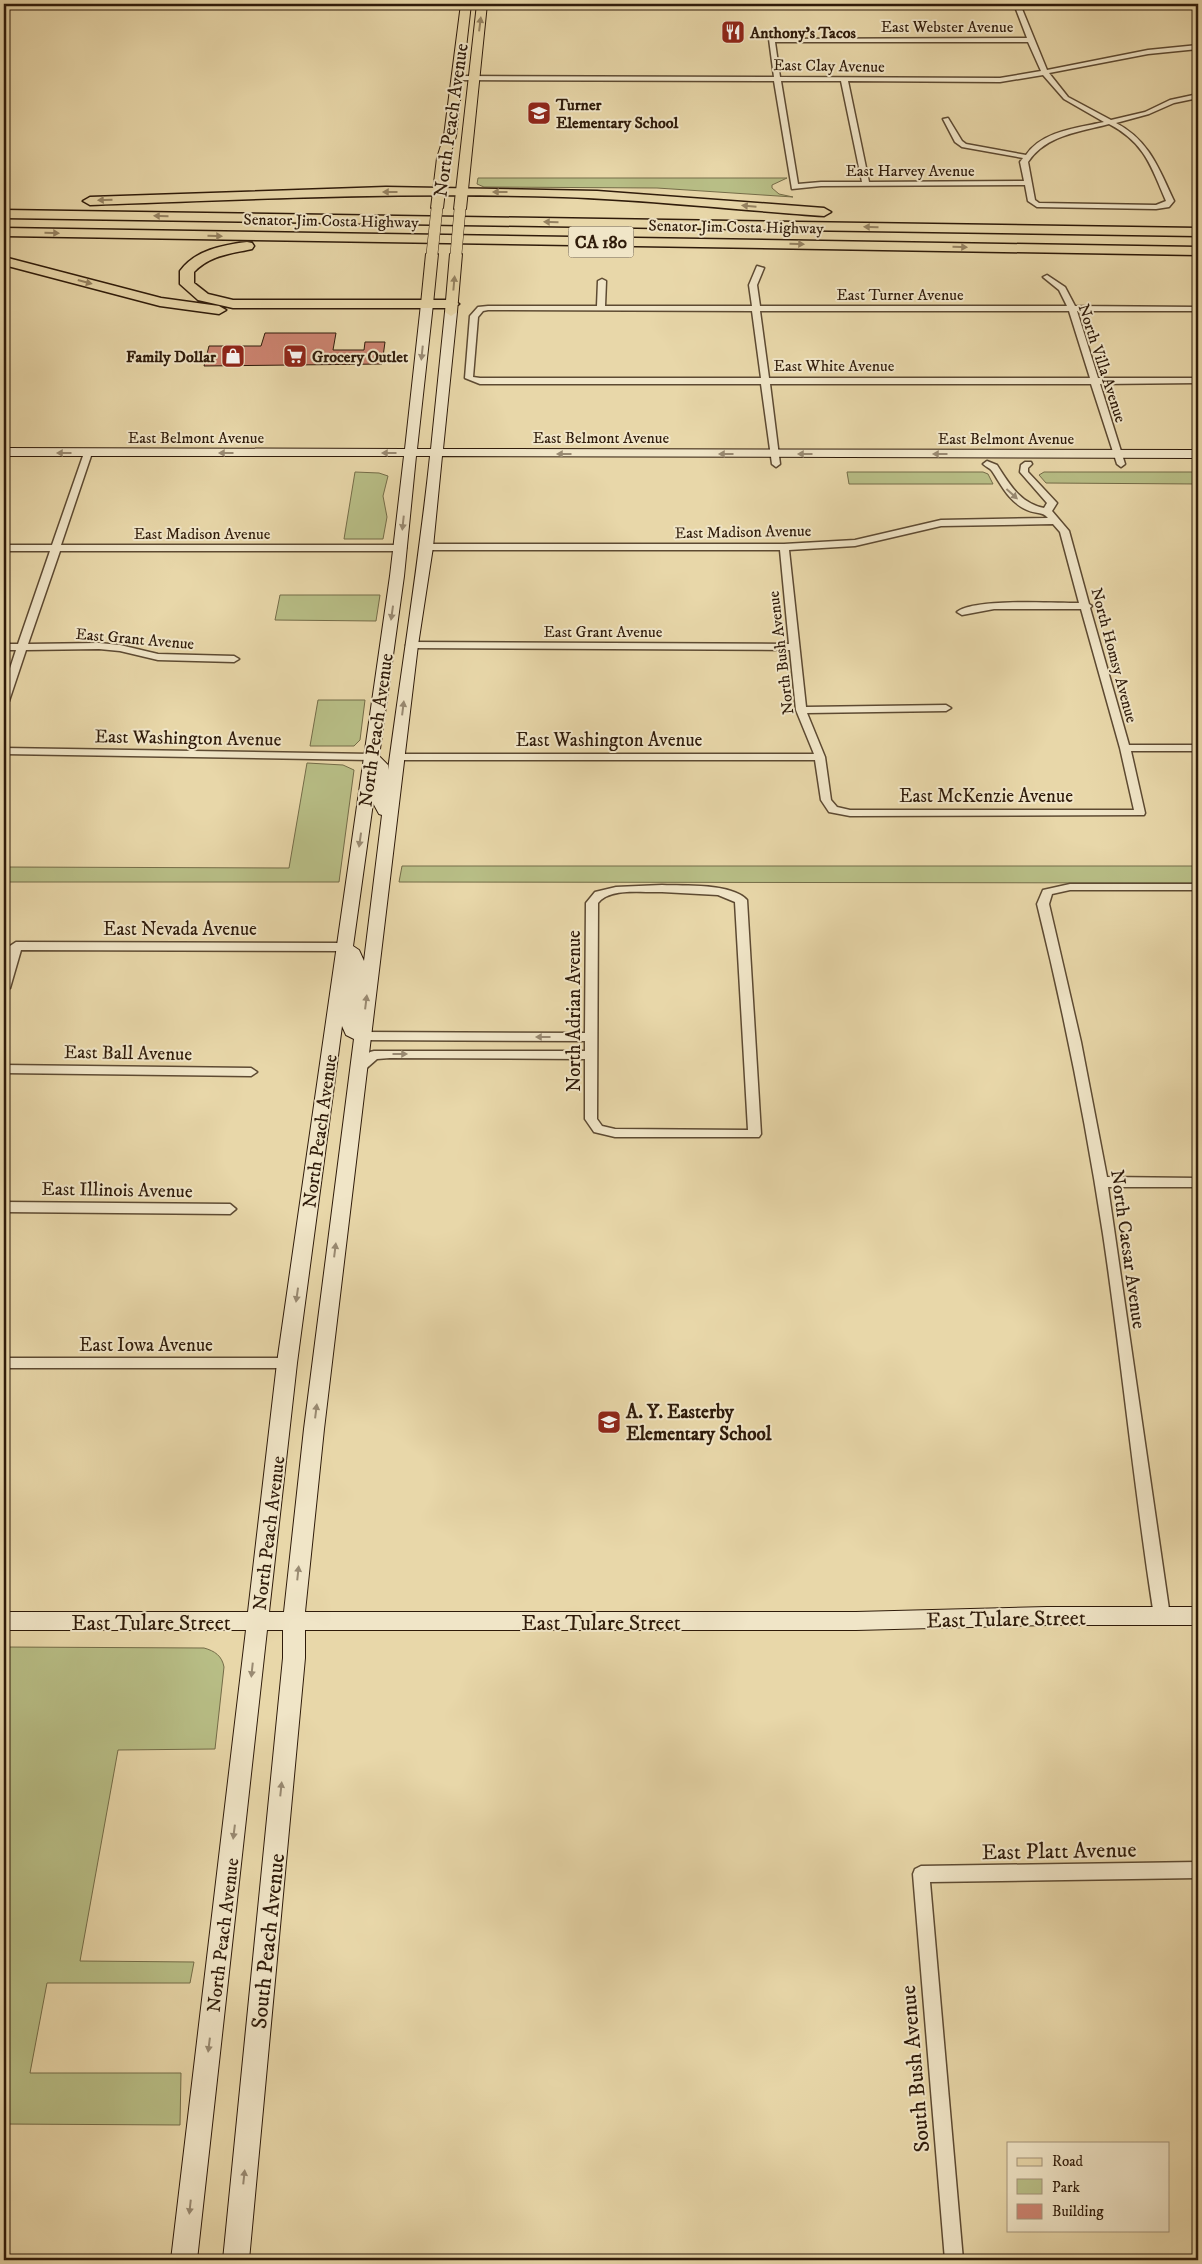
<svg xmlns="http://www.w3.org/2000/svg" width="1202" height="2264" viewBox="0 0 1202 2264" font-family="'IM FELL DW Pica',serif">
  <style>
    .green { fill: #b8be86; stroke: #746c48 }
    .building { fill: #cc8370; stroke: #2f1b0a }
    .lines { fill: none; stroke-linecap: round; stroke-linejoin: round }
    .street-casing { stroke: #5d4a32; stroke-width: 3 }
    .secondary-casing { stroke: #2f1b0a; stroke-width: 2 }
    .primary-casing { stroke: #2f1b0a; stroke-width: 2 }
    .highway-casing { stroke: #2f1b0a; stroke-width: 3 }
    .street { fill: #f0e5c7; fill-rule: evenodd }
    .secondary { fill: #f0e5c7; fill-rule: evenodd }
    .primary { fill: #e8d7a9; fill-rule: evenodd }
    .highway { fill: #e8d7a9; fill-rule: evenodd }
    .primary-bridge-casing { stroke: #2f1b0a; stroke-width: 12; stroke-linecap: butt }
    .primary-bridge { stroke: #e8d7a9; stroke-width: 11 }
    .oneway { fill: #958261 }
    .oneway2 { fill: #998a72 }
    .labels { text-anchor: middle; stroke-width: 4; stroke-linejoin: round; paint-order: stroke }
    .far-street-label { font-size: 16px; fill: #2f1b0a; stroke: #f0e5c7 }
    .far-poi-label { font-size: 16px; font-weight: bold; fill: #2f1b0a; stroke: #f0e5c7; text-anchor: start }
    .shield { fill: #f0e5c7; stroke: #695843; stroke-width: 1 }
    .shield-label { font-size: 18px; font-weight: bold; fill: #2f1b0a }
    .street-label { font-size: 19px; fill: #2f1b0a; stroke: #f0e5c7 }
    .poi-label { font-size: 19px; font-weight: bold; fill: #2f1b0a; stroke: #f0e5c7; text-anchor: start }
    .near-street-label { font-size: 22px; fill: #2f1b0a; stroke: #f0e5c7 }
  </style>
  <rect width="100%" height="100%" fill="#e8d7a9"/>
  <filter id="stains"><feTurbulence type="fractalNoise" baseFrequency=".004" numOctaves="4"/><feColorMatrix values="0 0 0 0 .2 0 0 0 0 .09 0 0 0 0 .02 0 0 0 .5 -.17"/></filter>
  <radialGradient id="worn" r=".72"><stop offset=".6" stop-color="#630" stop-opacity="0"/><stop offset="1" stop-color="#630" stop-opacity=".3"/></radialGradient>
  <path class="green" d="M478 178H787L772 185V188L779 194 793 197 657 188 484 187 477 184Z
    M355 472 379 473 388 476 383 496 387 517 383 539H344Z
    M847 472H983L988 474 993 484H849Z
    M1044 472H1193L1198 474V484L1046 483 1039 475Z
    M280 595H380L376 621 275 620Z
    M318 700H365L360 740 354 746H310Z
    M307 763 343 765 354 770 339 882H4V867L289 868Z
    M402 866H1198V883L399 882Z
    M4 1647 204 1648C215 1651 222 1656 224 1667L215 1749 118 1750 80 1961 194 1962 190 1983H47L30 2073H181L180 2125 4 2124Z"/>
  <path class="building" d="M265 333H336L333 350H364L365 342H385L382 364 204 366 209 346H261Z"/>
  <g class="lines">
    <g class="street-casing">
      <path id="street" d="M1014 4H1020L1047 70 1148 50 1198 45V49L1148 54 1049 73 1068 97 1111 120 1145 112 1170 100 1198 94V98L1174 103 1149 114 1116 123C1149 140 1159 169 1174 201L1169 207 1156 209 1037 207 1028 201 1025 185 821 186 792 189 774 81 456 80 453 78 456 76 774 77 769 39 1027 38ZM775 42H1028L1041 71 1000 78 780 77ZM1043 75 1064 99 1104 122C1077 128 1042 131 1026 155L966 144 962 141 948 118 943 119 955 142 962 147 1023 158 1020 162 1024 181 869 182 848 81 1000 82ZM781 81H841L862 182H821L798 184ZM1109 124C1145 143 1151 166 1166 201L1156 205 1039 203 1035 200 1028 162C1046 135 1079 132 1109 124Z
        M757 266 764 268 757 285 760 306H1067L1059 290 1043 277 1047 275 1065 287 1075 306 1198 307V311H1077L1098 378H1198V383L1100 384 1125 464 1121 467 1117 464 1091 384H770L780 464 776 467 772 464 761 384H480L465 378 470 316 478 307 488 306H597L598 281 602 279 606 281 605 306H752L749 285ZM488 310 752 311 761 378H480L473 377 478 317 483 311ZM760 311H1069L1090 378H769Z
        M88 450 92 453 61 545H401L406 548 401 551H60L28 644 99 643 120 645 158 654 234 656 239 659 234 662 158 660 120 651 99 649 26 650 9 701 4 704V687L16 650H4V644H18L50 551H4V545H52L84 453Z
        M987 461 997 465C1010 485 1020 503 1044 508L1047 503 1020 472 1021 465 1025 462H1031L1032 464 1028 468V472L1057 503 1052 511 1069 531 1089 604 1092 606 1090 608 1129 745H1198V751H1131L1145 813 1144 815 850 816 829 812 821 800 815 760H398L393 757 398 754H814L796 710 790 650 411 648 406 645 411 642 789 644 780 550H427L422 547 427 544H784L855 540 941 520 1048 518C1042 511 1035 514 1027 510 1009 502 1002 486 992 471 990 468 986 467 983 464ZM1053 524 1060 532 1079 603C1056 603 973 598 957 612L962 615 994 609H1081L1120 748 1134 810H850L837 807 831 800 825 757 807 713 946 711 951 708 946 705 806 707 789 550 855 546 941 526Z
        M4 748 371 754 376 757 371 760 4 754Z
        M1070 884H1198V890H1070L1052 894 1049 904 1081 1042 1107 1177 1198 1178V1187H1108L1170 1616 1167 1621 1162 1622 1157 1621 1154 1616C1134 1489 1122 1361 1103 1234 1086 1123 1064 1013 1037 904L1043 890Z
        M662 885C684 886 732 883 747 900L761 1134 759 1137H615L594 1132 585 1119V1059L390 1058 377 1059 361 1073H353L351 1070 370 1052 374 1051H585V1041L362 1040 356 1036 362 1032 585 1033 586 903 595 892 616 887ZM662 892 718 895 735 902 748 1130 615 1129 602 1126 597 1119 598 903C610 887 643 893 662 892Z
        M16 942 344 943 350 947 344 951 21 950 10 988 4 992V969L10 946Z
        M4 1065 251 1068 257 1072 251 1076 4 1073Z
        M4 1202 230 1204 236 1209 230 1214 4 1212Z
        M4 1358H287L292 1359 294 1363 292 1367 287 1368H4Z
        M1198 1862V1878L930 1882 963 2260H945L913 1874 915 1869 921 1866Z"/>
    </g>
    <g class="secondary-casing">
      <path id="secondary" d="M427 301 433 304 417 449H431L445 312 451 309 457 312 443 449 1198 450V458L442 456 433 547 418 645 324 1429 305 1612H856L1047 1607H1198V1625H1047L856 1630H305V1658L249 2260H223L283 1658V1630H267L197 2260H171L246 1630H4V1612H248L277 1363 390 576 404 456H4V448L405 449 421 304ZM416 456H430C419 561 402 665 388 770V765L379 756 404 576ZM373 803 379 814 382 815 364 961 359 950 353 946ZM342 1026 346 1035 354 1039 304 1429 284 1612H269L297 1363Z"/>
    </g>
    <g class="primary-casing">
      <path id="primary" d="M461 4H471L456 136 449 158 443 208 437 212 431 208 437 158 444 136Z
        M477 4H487L466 209 460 213 454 209Z
        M432 250 438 254 433 304 427 308 421 304 426 254Z
        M456 250 462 254 457 312 451 316 445 312 450 254Z"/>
    </g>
    <g class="highway-casing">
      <path id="highway" d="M386 187 597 191 824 208 831 212 824 216C737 210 650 200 563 197 405 192 248 199 90 205L83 201 90 197Z
        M4 210 1198 228V236L4 218Z
        M4 228 1198 247V255L4 236Z
        M247 242 252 243 254 246 252 249C230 254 210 255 194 272V283L208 294 233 300H452L459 304 452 308H233L198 300 180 284V271C195 250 223 245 247 242Z
        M4 257 161 298 219 306 226 310 219 314 160 306 4 265Z"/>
    </g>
    <use href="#street" class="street"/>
    <use href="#secondary" class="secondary"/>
    <use href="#primary" class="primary"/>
    <use href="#highway" class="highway"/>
    <g class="primary-bridge-casing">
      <path id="primary-bridge" d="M432 254 437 208
        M456 254 460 209"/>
    </g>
    <use href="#primary-bridge" class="primary-bridge"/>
  </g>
  <defs><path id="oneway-solid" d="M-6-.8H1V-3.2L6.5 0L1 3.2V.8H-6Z" transform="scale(1.25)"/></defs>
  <g class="oneway">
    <use href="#oneway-solid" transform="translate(480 24) rotate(-83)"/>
    <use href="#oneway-solid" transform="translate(390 192) rotate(180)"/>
    <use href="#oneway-solid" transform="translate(500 192) rotate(-180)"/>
    <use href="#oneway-solid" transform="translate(105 200) rotate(178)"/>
    <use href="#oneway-solid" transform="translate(749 206) rotate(-175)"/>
    <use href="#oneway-solid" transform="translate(161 216) rotate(-179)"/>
    <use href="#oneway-solid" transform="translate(551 222) rotate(-179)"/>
    <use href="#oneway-solid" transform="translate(871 227) rotate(-179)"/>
    <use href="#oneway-solid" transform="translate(52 233) rotate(1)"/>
    <use href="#oneway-solid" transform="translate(215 236) rotate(1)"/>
    <use href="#oneway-solid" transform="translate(797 244) rotate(1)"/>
    <use href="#oneway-solid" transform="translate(960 247) rotate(1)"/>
    <use href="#oneway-solid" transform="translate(85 282) rotate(15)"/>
    <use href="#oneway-solid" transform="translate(454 283) rotate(-85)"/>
  </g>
  <g class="oneway2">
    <use href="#oneway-solid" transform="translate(422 353) rotate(96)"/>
    <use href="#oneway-solid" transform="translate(64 453) rotate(-180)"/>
    <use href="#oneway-solid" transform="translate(226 453) rotate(-180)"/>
    <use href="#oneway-solid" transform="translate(389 453) rotate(-180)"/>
    <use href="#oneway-solid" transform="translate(564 454) rotate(-180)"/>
    <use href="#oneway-solid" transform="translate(726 454) rotate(-180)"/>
    <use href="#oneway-solid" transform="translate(805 454) rotate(-180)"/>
    <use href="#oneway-solid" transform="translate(940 454) rotate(-180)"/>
    <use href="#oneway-solid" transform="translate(1012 494) rotate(42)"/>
    <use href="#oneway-solid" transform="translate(403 523) rotate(96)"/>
    <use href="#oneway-solid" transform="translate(392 613) rotate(98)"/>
    <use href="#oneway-solid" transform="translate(403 708) rotate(-83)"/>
    <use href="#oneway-solid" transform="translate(360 840) rotate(98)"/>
    <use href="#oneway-solid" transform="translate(366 1002) rotate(-83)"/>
    <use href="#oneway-solid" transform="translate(543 1037) rotate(-180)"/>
    <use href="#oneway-solid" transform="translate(400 1054)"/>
    <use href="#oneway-solid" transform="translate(335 1250) rotate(-83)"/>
    <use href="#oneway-solid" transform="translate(297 1295) rotate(98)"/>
    <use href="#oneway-solid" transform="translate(316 1411) rotate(-83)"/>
    <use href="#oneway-solid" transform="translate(298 1573) rotate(-84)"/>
    <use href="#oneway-solid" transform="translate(252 1670) rotate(96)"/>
    <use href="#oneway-solid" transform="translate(281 1789) rotate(-84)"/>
    <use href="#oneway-solid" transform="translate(234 1832) rotate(97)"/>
    <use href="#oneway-solid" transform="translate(209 2045) rotate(97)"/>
    <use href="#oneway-solid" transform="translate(244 2177) rotate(-84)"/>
    <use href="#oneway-solid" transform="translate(190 2207) rotate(96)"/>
  </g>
  <defs>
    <g id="restaurant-square" transform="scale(1.25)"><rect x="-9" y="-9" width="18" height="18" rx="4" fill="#8f2418" stroke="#f0e5c7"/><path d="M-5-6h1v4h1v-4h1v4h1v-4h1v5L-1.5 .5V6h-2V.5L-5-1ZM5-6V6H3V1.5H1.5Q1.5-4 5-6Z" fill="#fff"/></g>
    <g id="school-square" transform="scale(1.25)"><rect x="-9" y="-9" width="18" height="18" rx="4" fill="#8f2418" stroke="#f0e5c7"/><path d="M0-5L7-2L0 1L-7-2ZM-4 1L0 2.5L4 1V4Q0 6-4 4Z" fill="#fff"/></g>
    <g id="shop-square" transform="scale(1.25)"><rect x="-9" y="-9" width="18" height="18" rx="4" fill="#8f2418" stroke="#f0e5c7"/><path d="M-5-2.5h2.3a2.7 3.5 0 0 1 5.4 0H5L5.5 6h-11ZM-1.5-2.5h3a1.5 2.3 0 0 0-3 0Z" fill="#fff"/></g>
    <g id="supermarket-square" transform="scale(1.25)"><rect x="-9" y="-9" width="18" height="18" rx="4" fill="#8f2418" stroke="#f0e5c7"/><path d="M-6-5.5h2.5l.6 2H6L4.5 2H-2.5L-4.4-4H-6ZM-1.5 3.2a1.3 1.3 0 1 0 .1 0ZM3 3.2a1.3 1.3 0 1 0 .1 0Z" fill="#fff"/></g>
  </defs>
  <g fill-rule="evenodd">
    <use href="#restaurant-square" x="733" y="32"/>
    <use href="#school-square" x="539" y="113"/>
    <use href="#shop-square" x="233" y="356"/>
    <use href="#supermarket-square" x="295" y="356"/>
    <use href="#school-square" x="609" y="1422"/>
  </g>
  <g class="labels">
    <g class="far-street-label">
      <text x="947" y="32">East Webster Avenue</text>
      <text transform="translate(829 65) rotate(1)" y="6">East Clay Avenue</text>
      <text x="910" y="176">East Harvey Avenue</text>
      <text transform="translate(331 220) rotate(1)" y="6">Senator Jim Costa Highway</text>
      <text transform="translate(736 226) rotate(1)" y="6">Senator Jim Costa Highway</text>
      <text x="900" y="300">East Turner Avenue</text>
      <text transform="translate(1103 363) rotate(72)" y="6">North Villa Avenue</text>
      <text x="834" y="371">East White Avenue</text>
      <text x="196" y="443">East Belmont Avenue</text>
      <text x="601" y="443">East Belmont Avenue</text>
      <text x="1006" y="444">East Belmont Avenue</text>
      <text transform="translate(743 531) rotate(-1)" y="6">East Madison Avenue</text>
      <text x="202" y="539">East Madison Avenue</text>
      <text x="603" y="637">East Grant Avenue</text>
      <text transform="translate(135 638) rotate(5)" y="6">East Grant Avenue</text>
      <text transform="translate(780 653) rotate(-97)" y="6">North Bush Avenue</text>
      <text transform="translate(1115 655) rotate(75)" y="6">North Homsy Avenue</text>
    </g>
    <g class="far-poi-label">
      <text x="750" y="38">Anthony's Tacos</text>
      <text x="556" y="110">Turner<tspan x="556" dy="18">Elementary School</tspan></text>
      <text x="216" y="362" text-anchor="end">Family Dollar</text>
      <text x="312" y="362">Grocery Outlet</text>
    </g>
    <rect class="shield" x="568.5" y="226.5" width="65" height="31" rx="4"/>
    <g class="shield-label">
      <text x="601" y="248">CA 180</text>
    </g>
    <g class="street-label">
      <text transform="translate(450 120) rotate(-82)" y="7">North Peach Avenue</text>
      <text transform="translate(375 730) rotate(-82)" y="7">North Peach Avenue</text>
      <text transform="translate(188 737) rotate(1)" y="7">East Washington Avenue</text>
      <text x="609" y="746">East Washington Avenue</text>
      <text x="986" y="802">East McKenzie Avenue</text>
      <text x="180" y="935">East Nevada Avenue</text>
      <text transform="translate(573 1011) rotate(-90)" y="7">North Adrian Avenue</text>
      <text transform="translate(128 1052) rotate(1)" y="7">East Ball Avenue</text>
      <text transform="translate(319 1131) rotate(-82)" y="7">North Peach Avenue</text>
      <text transform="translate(117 1189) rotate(1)" y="7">East Illinois Avenue</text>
      <text transform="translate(1129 1249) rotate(82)" y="7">North Caesar Avenue</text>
      <text x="146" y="1351">East Iowa Avenue</text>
      <text transform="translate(268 1533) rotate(-83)" y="7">North Peach Avenue</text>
      <text transform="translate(222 1935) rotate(-83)" y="7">North Peach Avenue</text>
    </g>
    <g class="poi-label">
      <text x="626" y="1418">A. Y. Easterby<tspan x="626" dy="22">Elementary School</tspan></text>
    </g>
    <g class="near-street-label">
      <text transform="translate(1006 1618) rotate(-1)" y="8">East Tulare Street</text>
      <text x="151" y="1630">East Tulare Street</text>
      <text x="601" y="1630">East Tulare Street</text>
      <text transform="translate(1059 1850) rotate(-1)" y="8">East Platt Avenue</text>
      <text transform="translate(267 1941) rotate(-84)" y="8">South Peach Avenue</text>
      <text transform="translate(914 2069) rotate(-95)" y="8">South Bush Avenue</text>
    </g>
  </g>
  <rect width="1202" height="2264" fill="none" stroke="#e8d7a9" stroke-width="20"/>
  <rect x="5" y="5" width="1192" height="2254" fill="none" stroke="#2f1b0a" stroke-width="2.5"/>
  <rect x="10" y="10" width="1182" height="2244" fill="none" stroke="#2f1b0a"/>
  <rect x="1007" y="2142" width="162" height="90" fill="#f0e5c7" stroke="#a3947b"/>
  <rect x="1017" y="2158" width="25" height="8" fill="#e8d7a9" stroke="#a3947b"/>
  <text x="1052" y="2166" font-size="15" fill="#2f1b0a">Road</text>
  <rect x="1017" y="2179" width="25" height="15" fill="#b8be86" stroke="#a3947b"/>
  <text x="1052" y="2192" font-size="15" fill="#2f1b0a">Park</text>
  <rect x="1017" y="2204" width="25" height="15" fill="#cc8370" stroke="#a3947b"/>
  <text x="1052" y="2216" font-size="15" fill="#2f1b0a">Building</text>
  <rect width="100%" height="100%" filter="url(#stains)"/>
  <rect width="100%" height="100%" fill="url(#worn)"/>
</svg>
